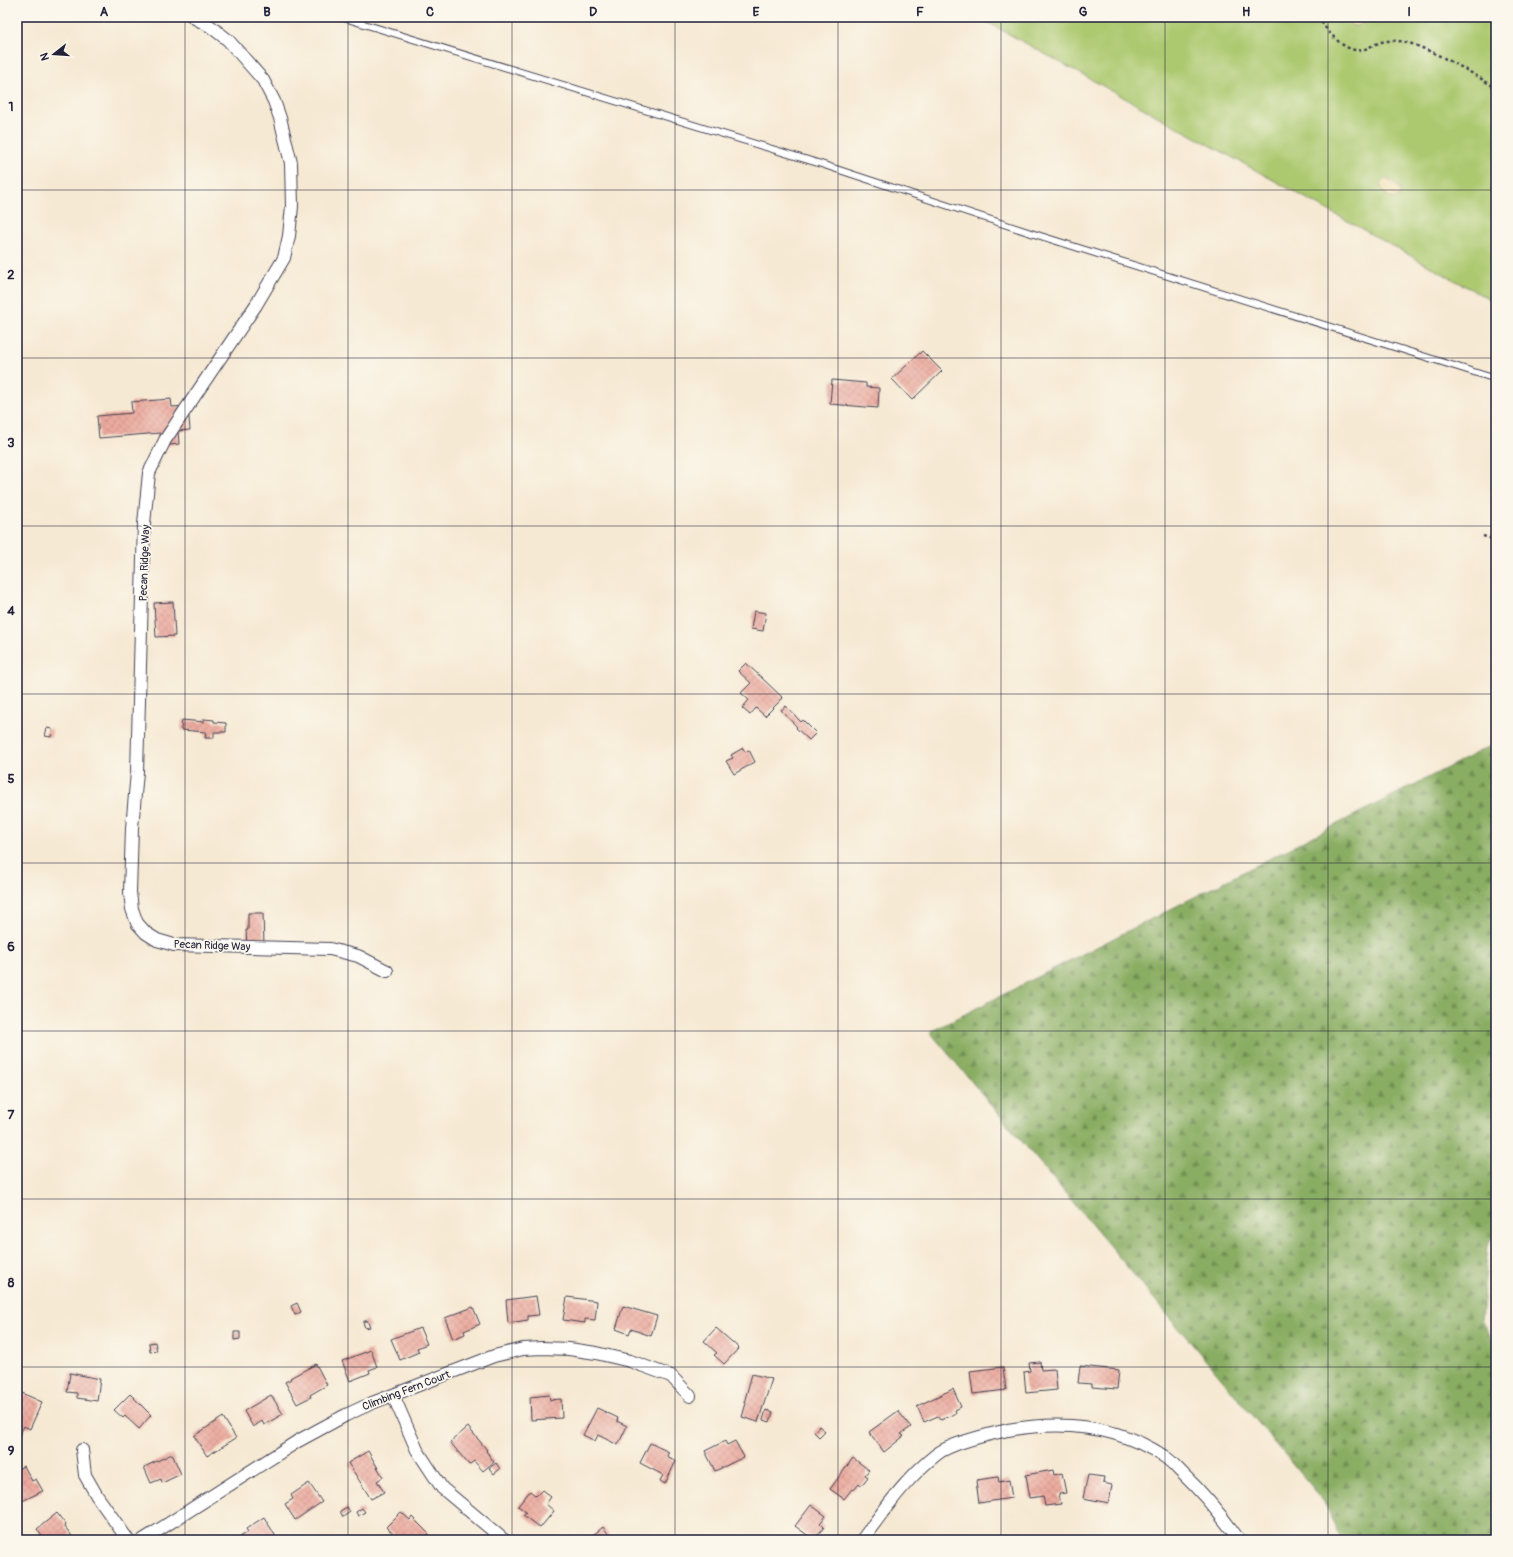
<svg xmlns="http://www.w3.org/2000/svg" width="1513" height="1557" viewBox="0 0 1513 1557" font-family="Pangolin,sans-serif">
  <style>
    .grass { fill: #acc970; stroke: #677656 }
    .forest { fill: url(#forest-firs); stroke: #56684e }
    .sand { fill: url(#sand-dots); stroke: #887e6c }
    .building { fill: url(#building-cross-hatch) }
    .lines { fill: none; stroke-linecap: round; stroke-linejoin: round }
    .service-casing { stroke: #424052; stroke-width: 8 }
    .minor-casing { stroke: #424052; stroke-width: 14 }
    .path { stroke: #424052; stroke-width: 2.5; stroke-dasharray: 3 3; stroke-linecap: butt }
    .service { stroke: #fff; stroke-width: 6 }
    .minor { stroke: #fff; stroke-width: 12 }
    .grid { fill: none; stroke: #22223b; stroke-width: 1; stroke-opacity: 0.55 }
    .labels { text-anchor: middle; stroke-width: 3.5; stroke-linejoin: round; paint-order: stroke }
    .street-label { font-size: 11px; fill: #22223b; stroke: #fbf7ec }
    .neatline { fill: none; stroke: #22223b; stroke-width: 1.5 }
    .grid-label { font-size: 13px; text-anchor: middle; font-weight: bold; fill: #22223b }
  </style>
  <defs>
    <pattern id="forest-firs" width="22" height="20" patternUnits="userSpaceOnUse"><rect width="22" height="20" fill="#89ad62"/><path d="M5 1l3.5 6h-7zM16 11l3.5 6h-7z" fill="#708c52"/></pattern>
    <pattern id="sand-dots" width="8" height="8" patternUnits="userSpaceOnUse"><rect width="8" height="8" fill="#eeda9e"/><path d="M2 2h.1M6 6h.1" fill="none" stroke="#ccbb89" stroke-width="1.8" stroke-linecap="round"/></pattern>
    <pattern id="building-cross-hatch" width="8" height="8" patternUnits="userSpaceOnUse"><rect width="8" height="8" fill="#ecaa9f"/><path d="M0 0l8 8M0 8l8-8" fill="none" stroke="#ca928a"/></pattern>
  </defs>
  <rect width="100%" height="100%" fill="#fbf7ec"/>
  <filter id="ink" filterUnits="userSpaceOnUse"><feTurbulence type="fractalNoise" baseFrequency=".025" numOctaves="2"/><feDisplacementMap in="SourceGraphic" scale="8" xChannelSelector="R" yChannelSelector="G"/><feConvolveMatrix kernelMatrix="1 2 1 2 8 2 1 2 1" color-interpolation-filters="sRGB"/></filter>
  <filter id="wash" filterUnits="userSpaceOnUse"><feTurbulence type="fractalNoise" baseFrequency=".012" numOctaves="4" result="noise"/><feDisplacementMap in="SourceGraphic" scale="16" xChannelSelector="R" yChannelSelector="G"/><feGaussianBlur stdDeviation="0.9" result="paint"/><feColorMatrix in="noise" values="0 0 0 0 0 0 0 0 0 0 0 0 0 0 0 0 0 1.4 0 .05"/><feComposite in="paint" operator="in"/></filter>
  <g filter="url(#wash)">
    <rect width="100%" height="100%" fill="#f6e9d3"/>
    <path class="grass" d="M978 17H1496V303Z"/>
    <path class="forest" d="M1496 743V1235L1488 1245 1481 1320 1496 1347V1540H1341L1324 1501 930 1032Z"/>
    <path class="sand" d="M1342 17H1362L1363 22 1358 26H1353Z
      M1385 179C1392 181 1397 184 1401 191L1399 196 1394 199C1386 196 1382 192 1380 183Z"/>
    <g id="blocks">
      <path class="building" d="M922 351 942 371 912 400 892 379Z
        M832 380 866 383V387L879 388 878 408 830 404Z
        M171 399 172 407 188 406 190 430 178 431 179 444 161 446 160 433 99 438 97 416 132 413 131 402Z
        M173 602 175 636 156 637 154 603Z
        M754 611 766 613 763 631 751 629Z
        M746 663 783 698 765 716 756 708 750 715 742 708 749 700 741 693 751 683 738 671Z
        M786 706 801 722 803 720 816 733 809 740 796 728 797 727 781 710Z
        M204 719 214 720V722L226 723V732H214V738H205L206 732 181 730 182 720 204 722Z
        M47 728 52 729 51 737 45 736Z
        M743 748 745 752 749 750 755 762 734 774 726 761 733 758 731 755Z
        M248 913H263L264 946 247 947 246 930H248Z
        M536 1296 539 1315 528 1316V1320L508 1323 506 1300Z
        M567 1297 597 1301 595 1320 585 1319V1323L563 1320Z
        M297 1303 301 1312 295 1315 291 1306Z
        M623 1306 657 1316 651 1336 631 1329 629 1334 616 1329Z
        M473 1307 480 1324 464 1331 465 1334 453 1339 445 1318Z
        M367 1320 370 1327 365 1328 363 1322Z
        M420 1328 427 1344 417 1348 419 1352 400 1360 391 1339Z
        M716 1328 739 1348 724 1364 714 1355 717 1353 704 1341Z
        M234 1332H240V1339L234 1340Z
        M155 1342 157 1351 150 1352 149 1343Z
        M371 1350 377 1367 369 1370 370 1373 350 1381 342 1361Z
        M1040 1362 1041 1370 1055 1369 1057 1390 1026 1393 1024 1372 1030 1371 1029 1363Z
        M316 1364 327 1385 310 1395 311 1397 297 1404 285 1382 291 1379 290 1378Z
        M1080 1366 1119 1370 1117 1389 1092 1387V1384L1078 1383Z
        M1003 1367 1006 1390 973 1394 970 1371Z
        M70 1373 100 1379 97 1401 77 1398V1393L67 1392Z
        M752 1374 772 1379 758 1422 742 1417 746 1403H744Z
        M953 1389 961 1407 955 1410 956 1413 941 1420 938 1416 924 1422 917 1406Z
        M22 1393 42 1402 30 1429 24 1426 18 1439H17V1403Z
        M130 1394 151 1415 139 1429 125 1416 123 1418 114 1410Z
        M271 1395 283 1414 264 1425 262 1421 253 1427 244 1411Z
        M549 1395 550 1400 561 1399 562 1418 531 1420 530 1397Z
        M597 1408 618 1418 617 1421 627 1426 618 1445 598 1435 595 1441 583 1435Z
        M766 1410 773 1412 770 1422 763 1420Z
        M898 1411 911 1427 901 1434 904 1436 884 1452 869 1432Z
        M223 1417 236 1438 207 1456 194 1436Z
        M819 1426 825 1431 819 1437 814 1432Z
        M468 1427 487 1450 486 1451 494 1462 483 1471 474 1461 469 1465 450 1442Z
        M725 1441 727 1445 735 1441 744 1457 715 1471 705 1451Z
        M650 1443 669 1452 667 1456 676 1461 665 1484 660 1481 663 1475 640 1463Z
        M368 1451 383 1477 377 1481 384 1492 371 1499 348 1463Z
        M172 1454 181 1474 162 1483 161 1479 151 1483 144 1467Z
        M853 1458 869 1470 865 1475 868 1477 861 1486 859 1484 854 1490 852 1489 844 1499 830 1489Z
        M496 1463 500 1469 494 1474 489 1468Z
        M24 1466 32 1481 36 1479 43 1491 22 1501 17 1492V1469Z
        M1053 1470 1054 1475 1062 1473 1066 1493 1059 1494 1061 1504 1045 1506 1043 1496 1030 1498 1026 1475Z
        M1088 1475 1104 1477 1103 1483 1112 1485 1109 1503 1083 1498Z
        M998 1477 999 1482 1009 1480 1012 1498 979 1503 976 1481 977 1480Z
        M309 1483 322 1502 295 1520 285 1504 293 1499 291 1495Z
        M542 1490 551 1497 546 1504 554 1511 540 1528 523 1515 526 1512 518 1506 530 1491 536 1496Z
        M811 1505 826 1516 820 1523 824 1527 814 1540 795 1526Z
        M347 1507 350 1512 343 1517 340 1511Z
        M362 1508 365 1512 358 1516 356 1512Z
        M401 1512 410 1520 412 1517 429 1534 423 1540H400L386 1527Z
        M57 1513 66 1525 65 1527 72 1536 70 1537 72 1540H44L41 1535 37 1529Z
        M264 1517 276 1537 270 1540H242L240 1537 248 1532 246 1529Z
        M603 1527 613 1540H587Z"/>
    </g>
  </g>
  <g filter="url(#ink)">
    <use href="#blocks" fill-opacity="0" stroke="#424052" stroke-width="1"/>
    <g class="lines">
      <g class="service-casing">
        <path id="service" d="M341 17 821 164 1031 233 1496 379"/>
      </g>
      <g class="minor-casing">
        <path id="minor" d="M193 17 210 26 228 40 263 80 274 101 280 118 291 163 292 206 289 236 284 258 256 305 165 440 149 473 144 524 137 772 132 828 130 892 132 909 137 923 146 933 157 940 174 945 330 949 358 956 387 971
          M393 1395 417 1450 442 1488 504 1540
          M82 1450 85 1475 97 1496 128 1540
          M143 1540 298 1441 346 1415 372 1403 494 1356 523 1349 542 1348 569 1349 596 1353 630 1361 671 1376 690 1396
          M862 1540C885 1509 906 1478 937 1454 951 1443 990 1434 1008 1430 1064 1420 1117 1425 1165 1457 1171 1461 1177 1468 1182 1473 1204 1494 1222 1516 1239 1540"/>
      </g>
      <path class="path" d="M1318 17C1327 31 1346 56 1365 49 1369 48 1372 45 1376 44 1388 39 1400 40 1412 44 1442 55 1469 71 1496 88
        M1483 536 1496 540"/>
      <use href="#service" class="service"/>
      <use href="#minor" class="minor"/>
    </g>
  </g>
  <path class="grid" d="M185 17V1540M348 17V1540M512 17V1540M675 17V1540M838 17V1540M1001 17V1540M1165 17V1540M1328 17V1540M17 190H1496M17 358H1496M17 526H1496M17 694H1496M17 863H1496M17 1031H1496M17 1199H1496M17 1367H1496"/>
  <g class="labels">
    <g class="street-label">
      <text transform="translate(144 563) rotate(-88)" y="4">Pecan Ridge Way</text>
      <text transform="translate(212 945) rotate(2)" y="4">Pecan Ridge Way</text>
      <text transform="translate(406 1390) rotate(-21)" y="4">Climbing Fern Court</text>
    </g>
  </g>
  <rect width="1513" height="1557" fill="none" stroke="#fbf7ec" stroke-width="44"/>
  <g transform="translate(54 54) rotate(253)" stroke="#fbf7ec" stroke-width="3" paint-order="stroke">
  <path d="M0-3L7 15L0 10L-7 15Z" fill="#22223b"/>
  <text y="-6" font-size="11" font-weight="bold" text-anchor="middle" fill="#22223b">N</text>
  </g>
  <rect x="22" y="22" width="1469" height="1513" class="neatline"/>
  <g class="grid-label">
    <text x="104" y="16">A</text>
    <text x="267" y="16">B</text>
    <text x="430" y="16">C</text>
    <text x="593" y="16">D</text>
    <text x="756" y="16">E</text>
    <text x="920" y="16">F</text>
    <text x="1083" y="16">G</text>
    <text x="1246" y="16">H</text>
    <text x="1409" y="16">I</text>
    <text x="11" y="111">1</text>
    <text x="11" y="279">2</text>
    <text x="11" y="447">3</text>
    <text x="11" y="615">4</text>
    <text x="11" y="783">5</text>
    <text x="11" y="951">6</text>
    <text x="11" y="1119">7</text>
    <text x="11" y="1287">8</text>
    <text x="11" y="1455">9</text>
  </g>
</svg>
